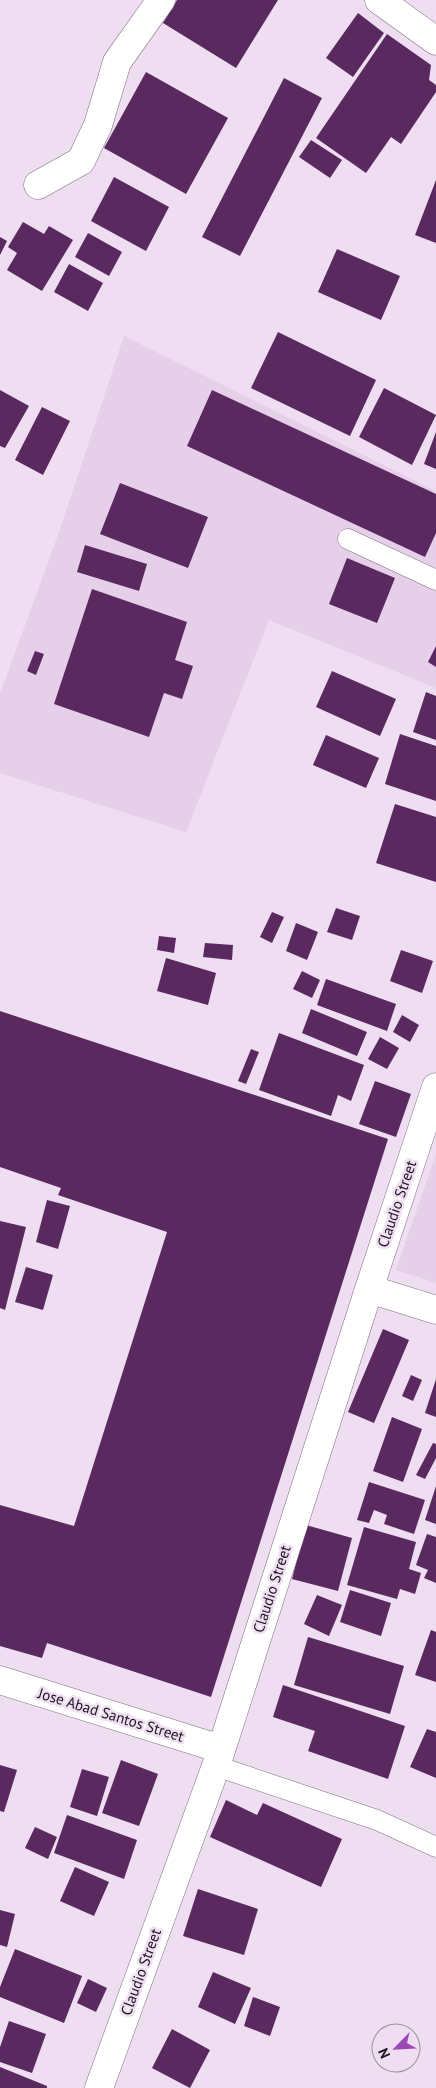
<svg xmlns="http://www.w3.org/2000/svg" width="436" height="2088" viewBox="0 0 436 2088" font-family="'PT Sans',sans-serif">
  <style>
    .built { fill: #e6cfe8 }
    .building { fill: #592960 }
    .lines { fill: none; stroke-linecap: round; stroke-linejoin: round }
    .service-casing { stroke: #7f6f81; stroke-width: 21 }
    .minor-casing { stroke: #7f6f81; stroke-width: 29 }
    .service { stroke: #fff; stroke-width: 20 }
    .minor { stroke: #fff; stroke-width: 28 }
    .labels { text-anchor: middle; stroke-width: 5; stroke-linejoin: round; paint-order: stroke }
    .street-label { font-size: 15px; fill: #1b151c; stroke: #efddf1 }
  </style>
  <rect width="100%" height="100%" fill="#efddf1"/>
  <path class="built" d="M124 336 436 491V688L269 620 186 832 0 773V694L59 532Z
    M436 1154V1283L396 1270Z"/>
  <path class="building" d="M177 0H278L236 68 163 23Z
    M358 13 384 33 353 77 326 58Z
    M387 34 431 65 429 80 436 85V92L401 144 391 137 366 173 316 138Z
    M146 72 228 118 186 194 104 148Z
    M284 78 322 98 240 256 202 237Z
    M311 140 342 160 330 178 299 157Z
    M114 177 169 207 146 251 91 221Z
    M436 180V243L415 235Z
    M23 222 44 234 49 226 73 240 42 291 7 270 17 253 8 247Z
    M88 233 122 252 109 276 75 257Z
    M0 237 7 241 0 255Z
    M337 249 400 276 381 320 318 292Z
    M69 264 103 283 88 311 54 292Z
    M278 332 376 380 350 436 251 388Z
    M384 388 436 415 412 465 359 437Z
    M0 390 29 406 5 448 0 446Z
    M212 390 436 494V533L425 557 187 446Z
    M42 407 70 421 43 475 15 460Z
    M436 432V469L424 464Z
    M120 483 208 517 188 568 100 534Z
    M85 545 147 564 139 591 77 572Z
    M347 558 395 578 377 623 329 604Z
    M92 589 187 622 175 660 193 666 182 699 164 693 149 737 54 704Z
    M436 646V667L428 662Z
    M35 651 44 654 36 675 27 671Z
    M332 671 396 699 380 736 316 707Z
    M426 692 436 696V740L413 732Z
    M400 734 436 746V801L385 784Z
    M326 735 379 758 366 788 313 765Z
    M395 804 436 817V882L376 863Z
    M336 908 360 916 352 940 327 932Z
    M272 912 284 917 272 943 260 937Z
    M296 923 318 932 307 960 286 951Z
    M159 936 176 938 174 953 157 950Z
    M205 943 233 945 232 960 203 957Z
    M401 950 433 961 422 993 390 981Z
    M166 958 216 973 208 1005 157 991Z
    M302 971 320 980 312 998 293 989Z
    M326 979 396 1004 387 1031 317 1005Z
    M311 1009 367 1032 357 1056 302 1033Z
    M0 1011 388 1139 211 1697 47 1643 42 1658 0 1646V1505L74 1526 167 1232 58 1195 61 1188 0 1167Z
    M402 1015 419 1025 410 1042 393 1032Z
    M279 1033 364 1065 351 1101 338 1095 331 1116 259 1090Z
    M380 1037 399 1048 387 1069 368 1059Z
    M251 1049 259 1052 246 1084 238 1081Z
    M375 1081 411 1094 396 1137 359 1124Z
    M47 1200 70 1206 58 1249 36 1242Z
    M0 1221 26 1227 5 1310 0 1308Z
    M26 1267 53 1275 43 1310 15 1302Z
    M383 1329 409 1340 374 1423 348 1412Z
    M411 1375 422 1380 413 1401 402 1396Z
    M436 1379V1417L425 1413Z
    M392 1417 422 1429 403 1482 373 1471Z
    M433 1443 436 1444V1458L425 1479 416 1475Z
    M369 1482 425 1500 414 1534 384 1524 387 1515 374 1510 369 1523 357 1520Z
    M436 1486V1524L425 1520Z
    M306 1525 352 1538 338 1591 292 1579Z
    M364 1527 416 1542 409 1569 421 1573 415 1594 400 1589 397 1599 347 1585Z
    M427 1534 436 1537V1583L424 1578 428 1570 416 1565Z
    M350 1590 391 1603 381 1636 340 1622Z
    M317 1595 342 1605 329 1636 304 1624Z
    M431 1630 436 1632V1682L415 1675Z
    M308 1637 404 1666 390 1714 294 1685Z
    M283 1685 405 1726 388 1779 308 1751 315 1731 273 1717Z
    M427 1729 436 1732V1778L410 1767Z
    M121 1760 158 1774 139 1826 102 1813Z
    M0 1765 17 1770 4 1812 0 1811Z
    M82 1769 109 1777 97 1816 70 1807Z
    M226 1800 257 1815 263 1803 342 1839 321 1887 210 1837Z
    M67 1815 137 1840 124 1879 54 1853Z
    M35 1827 57 1837 48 1859 25 1848Z
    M75 1867 109 1882 94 1916 60 1901Z
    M198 1889 258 1909 244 1955 183 1936Z
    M0 1910 15 1914 7 1947 0 1945Z
    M15 1949 82 1976 64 2023 0 1997V1987Z
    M213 1972 251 1988 235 2024 198 2007Z
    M88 1979 107 1988 96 2012 77 2003Z
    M253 1997 280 2007 270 2036 244 2026Z
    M9 2021 46 2034 32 2073 0 2062V2047Z
    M172 2029 210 2050 190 2088 152 2068Z
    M0 2067 47 2086V2088H0Z"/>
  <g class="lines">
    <g class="service-casing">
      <path id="service" d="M348 539 436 580
        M216 1766 377 1820 436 1847"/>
    </g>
    <g class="minor-casing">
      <path id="minor" d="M379 0 436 41
        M38 185 81 161 98 125 117 62 161 0
        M369 1289 436 1310
        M0 1680 221 1749
        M99 2088 216 1766 369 1289 436 1087"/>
    </g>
    <use href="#service" class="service"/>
    <use href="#minor" class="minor"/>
  </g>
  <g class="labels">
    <g class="street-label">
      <text transform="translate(397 1204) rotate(-71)" y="5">Claudio Street</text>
      <text transform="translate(272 1589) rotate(-72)" y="5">Claudio Street</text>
      <text transform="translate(111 1715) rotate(17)" y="5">Jose Abad Santos Street</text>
      <text transform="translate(141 1972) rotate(-70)" y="5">Claudio Street</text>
    </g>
  </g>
  <g transform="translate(396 2048) rotate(246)"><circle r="24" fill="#efddf1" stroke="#9a8d9c"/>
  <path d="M0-4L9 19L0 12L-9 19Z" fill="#9c49b8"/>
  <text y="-8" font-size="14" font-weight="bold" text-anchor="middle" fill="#1b151c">N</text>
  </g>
</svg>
